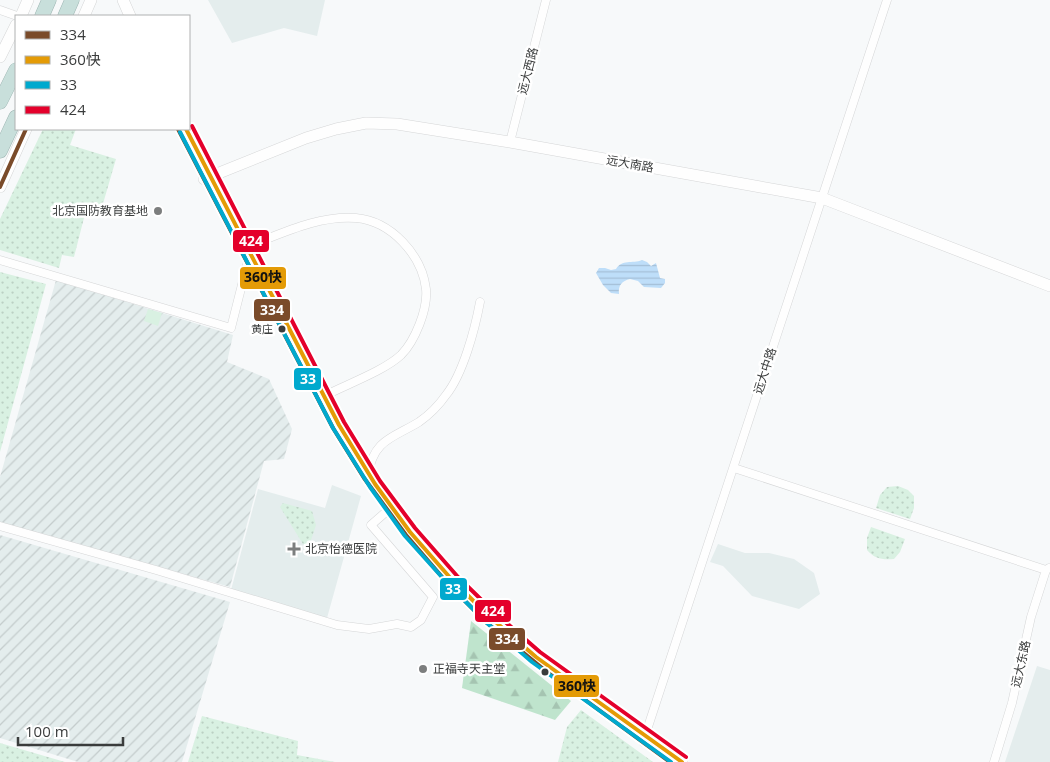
<svg xmlns="http://www.w3.org/2000/svg" width="1050" height="762" viewBox="0 0 1050 762" font-family="'Open Sans','Noto Sans SC',sans-serif">
  <style>
    .built { fill: #e4eded }
    .industrial { fill: url(#industrial-furrows) }
    .grass { fill: url(#grass-dots) }
    .forest { fill: url(#forest-firs) }
    .pitch { fill: #d9f1e2 }
    .water { fill: url(#water-rules) }
    .lines { fill: none; stroke-linecap: round; stroke-linejoin: round }
    .street-casing { stroke: #d5d6d7; stroke-width: 9 }
    .secondary-casing { stroke: #d5d6d7; stroke-width: 12 }
    .highway-casing { stroke: #9db5b2; stroke-width: 15 }
    .street { stroke: #fefefe; stroke-width: 8 }
    .secondary { stroke: #fefefe; stroke-width: 11 }
    .highway { stroke: #c8dfdb; stroke-width: 14 }
    .bus-1-casing { stroke: #fff; stroke-width: 8 }
    .bus-2-casing { stroke: #fff; stroke-width: 8 }
    .bus-3-casing { stroke: #fff; stroke-width: 8 }
    .bus-4-casing { stroke: #fff; stroke-width: 8 }
    .bus-1 { stroke: #7a4b2a; stroke-width: 4 }
    .bus-2 { stroke: #e49b06; stroke-width: 4 }
    .bus-3 { stroke: #00a9ce; stroke-width: 4 }
    .bus-4 { stroke: #e4002b; stroke-width: 4 }
    .poi-dot { fill: #7c7e7e; stroke: #fff; stroke-width: 2 }
    .bus-dot { fill: #3a3c3c; stroke: #fff; stroke-width: 2 }
    .labels { text-anchor: middle; stroke-width: 5; stroke-linejoin: round; paint-order: stroke }
    .bus-label { font-size: 11px; fill: #3a3c3c; stroke: #fff; text-anchor: end }
    .street-label { font-size: 12px; fill: #3a3c3c; stroke: #fff }
    .poi-label { font-size: 12px; fill: #3a3c3c; stroke: #fff; text-anchor: start }
    .line-badge { stroke: #fff; stroke-width: 2 }
    .badge-label { font-size: 14px; text-anchor: middle; font-weight: bold; fill: #fff }
    .pale-badge-label { font-size: 14px; text-anchor: middle; font-weight: bold; fill: #111 }
  </style>
  <defs>
    <pattern id="industrial-furrows" width="10" height="10" patternUnits="userSpaceOnUse" patternTransform="scale(1.25)"><rect width="10" height="10" fill="#e4eded"/><path d="M-1 1l2-2M0 10L10 0M9 11l2-2" fill="none" stroke="#c4cccc"/></pattern>
    <pattern id="grass-dots" width="8" height="8" patternUnits="userSpaceOnUse" patternTransform="scale(1.25)"><rect width="8" height="8" fill="#d9f1e2"/><path d="M2 2h.1M6 6h.1" fill="none" stroke="#bbd0c3" stroke-width="1.8" stroke-linecap="round"/></pattern>
    <pattern id="forest-firs" width="22" height="20" patternUnits="userSpaceOnUse" patternTransform="scale(1.25)"><rect width="22" height="20" fill="#bfe4cd"/><path d="M5 1l3.5 6h-7zM16 11l3.5 6h-7z" fill="#a5c4b1"/></pattern>
    <pattern id="water-rules" width="6" height="5" patternUnits="userSpaceOnUse" patternTransform="scale(1.25)"><rect width="6" height="5" fill="#bedef9"/><path d="M0 2.5h6" fill="none" stroke="#a4bfd6"/></pattern>
  </defs>
  <rect width="100%" height="100%" fill="#f7f9fa"/>
  <path class="built" d="M208 0H325L317 36 284 28 232 43Z
    M332 485 361 496 327 618 231 590 258 489 325 508Z
    M718 544 745 553H769L794 559 814 573 820 594 799 609 752 596 723 566 710 562Z
    M1037 666 1050 670V762H1005Z"/>
  <path class="industrial" d="M56 280 233 335 227 362 269 379 292 429 284 459 264 461 230 587 0 523V477Z
    M0 535 230 602 182 762H78L0 738Z"/>
  <path class="grass" d="M43 129H76L70 145 116 159 100 214 86 210 74 257 62 255 59 268 0 250V219Z
    M0 272 46 284 0 452Z
    M898 486 908 490 914 496V508L910 519 876 508 880 495 887 487Z
    M283 503 312 511 316 525 310 543 307 545 303 544 280 507Z
    M871 527 905 539 900 552 894 559C882 560 875 559 867 550V538Z
    M581 710 653 762H558L567 727Z
    M202 716 298 741 297 755 335 762H188Z
    M0 743 65 762H0Z"/>
  <path class="forest" d="M471 621 571 701 555 720 462 688Z"/>
  <path class="pitch" d="M148 309 162 313 158 326 144 321Z"/>
  <path class="water" d="M642 260 647 262 651 266 656 263 660 278 665 279V283L661 288 644 287 638 281 630 279C622 281 618 285 619 294L611 293 603 285 596 273 599 268H605L611 270 616 269C622 259 632 264 642 260Z"/>
  <g class="lines">
    <g class="street-casing">
      <path id="street" d="M0 10 17 16
        M510 142 546 0
        M246 247C281 234 318 215 356 218 391 221 422 255 426 289 428 309 415 341 401 355 384 371 345 385 324 396
        M0 260 231 328 250 253
        M734 468 1046 570
        M368 474C374 439 393 438 419 422 429 415 439 405 446 395 463 374 475 329 480 302
        M0 526 156 570 337 625 369 629 397 624 411 627 421 620 433 597 371 525 387 511
        M643 742 887 0
        M994 762 1012 703 1031 617 1046 570 1049 568"/>
    </g>
    <g class="secondary-casing">
      <path id="secondary" d="M123 0 130 16
        M21 16 28 0
        M84 16 91 0
        M0 57 16 25
        M186 129 339 425 375 484 410 532 453 581 491 618 536 657 682 762
        M204 179 306 138 336 129 366 123 397 124 510 142 822 198 1050 286
        M0 187 26 129"/>
    </g>
    <g class="highway-casing">
      <path id="highway" d="M42 16 49 0
        M65 16 72 0
        M0 102 16 70
        M0 151 16 117"/>
    </g>
    <use href="#street" class="street"/>
    <use href="#secondary" class="secondary"/>
    <use href="#highway" class="highway"/>
    <g class="bus-1-casing">
      <path id="bus-1" d="M178 129 333 428 364 478 406 535 449 585 487 623 547 672 670 762
        M0 187 26 129"/>
    </g>
    <g class="bus-2-casing">
      <path id="bus-2" d="M186 129 339 425 375 484 410 532 453 581 491 618 536 657 682 762"/>
    </g>
    <g class="bus-3-casing">
      <path id="bus-3" d="M180 132 333 428 370 487 405 536 449 585 487 623 532 662 671 762"/>
    </g>
    <g class="bus-4-casing">
      <path id="bus-4" d="M192 126 344 422 380 481 415 528 458 577 495 613 540 652 686 757"/>
    </g>
    <use href="#bus-1" class="bus-1"/>
    <use href="#bus-2" class="bus-2"/>
    <use href="#bus-3" class="bus-3"/>
    <use href="#bus-4" class="bus-4"/>
  </g>
  <g class="poi-dot">
    <circle cx="158" cy="211" r="5"/>
    <path d="M291.5 541.5h5v5h5v5h-5v5h-5v-5h-5v-5h5z"/>
    <circle cx="423" cy="669" r="5"/>
  </g>
  <g class="bus-dot">
    <circle cx="282" cy="329" r="4.5"/>
    <circle cx="545" cy="672" r="4.5"/>
  </g>
  <g class="labels">
    <g class="bus-label">
      <text x="273" y="333">黄庄</text>
    </g>
    <g class="street-label">
      <text transform="translate(528 71) rotate(-76)" y="4">远大西路</text>
      <text transform="translate(630 164) rotate(10)" y="4">远大南路</text>
      <text transform="translate(765 371) rotate(-72)" y="4">远大中路</text>
      <text transform="translate(1021 664) rotate(-77)" y="4">远大东路</text>
    </g>
    <g class="poi-label">
      <text x="148" y="215" text-anchor="end">北京国防教育基地</text>
      <text x="305" y="553">北京怡德医院</text>
      <text x="433" y="673">正福寺天主堂</text>
    </g>
  </g>
  <g class="line-badge">
    <rect x="232" y="229" width="38" height="24" rx="5" fill="#e4002b"/>
    <rect x="239" y="266" width="48" height="24" rx="5" fill="#e49b06"/>
    <rect x="253" y="298" width="38" height="24" rx="5" fill="#7a4b2a"/>
    <rect x="293" y="367" width="29" height="24" rx="5" fill="#00a9ce"/>
    <rect x="439" y="577" width="29" height="24" rx="5" fill="#00a9ce"/>
    <rect x="474" y="599" width="38" height="24" rx="5" fill="#e4002b"/>
    <rect x="488" y="627" width="38" height="24" rx="5" fill="#7a4b2a"/>
    <rect x="553" y="674" width="47" height="24" rx="5" fill="#e49b06"/>
  </g>
  <g class="badge-label">
    <text x="251" y="246">424</text>
    <text x="272" y="315">334</text>
    <text x="308" y="384">33</text>
    <text x="453" y="594">33</text>
    <text x="493" y="616">424</text>
    <text x="507" y="644">334</text>
  </g>
  <g class="pale-badge-label">
    <text x="263" y="282">360快</text>
    <text x="577" y="691">360快</text>
  </g>
  <rect x="15" y="15" width="175" height="115" fill="#ffffff" stroke="#b0b1b1"/>
  <rect x="25" y="31" width="25" height="8" fill="#7a4b2a" stroke="#b0b1b1"/>
  <text x="60" y="40" font-size="15" fill="#3a3c3c">334</text>
  <rect x="25" y="56" width="25" height="8" fill="#e49b06" stroke="#b0b1b1"/>
  <text x="60" y="65" font-size="15" fill="#3a3c3c">360快</text>
  <rect x="25" y="81" width="25" height="8" fill="#00a9ce" stroke="#b0b1b1"/>
  <text x="60" y="90" font-size="15" fill="#3a3c3c">33</text>
  <rect x="25" y="106" width="25" height="8" fill="#e4002b" stroke="#b0b1b1"/>
  <text x="60" y="115" font-size="15" fill="#3a3c3c">424</text>
  <path d="M18 737v8h105v-8" fill="none" stroke="#3a3c3c" stroke-width="2.5"/>
  <text x="25" y="737" font-size="15" fill="#3a3c3c" stroke="#ffffff" stroke-width="4" paint-order="stroke">100 m</text>
</svg>
